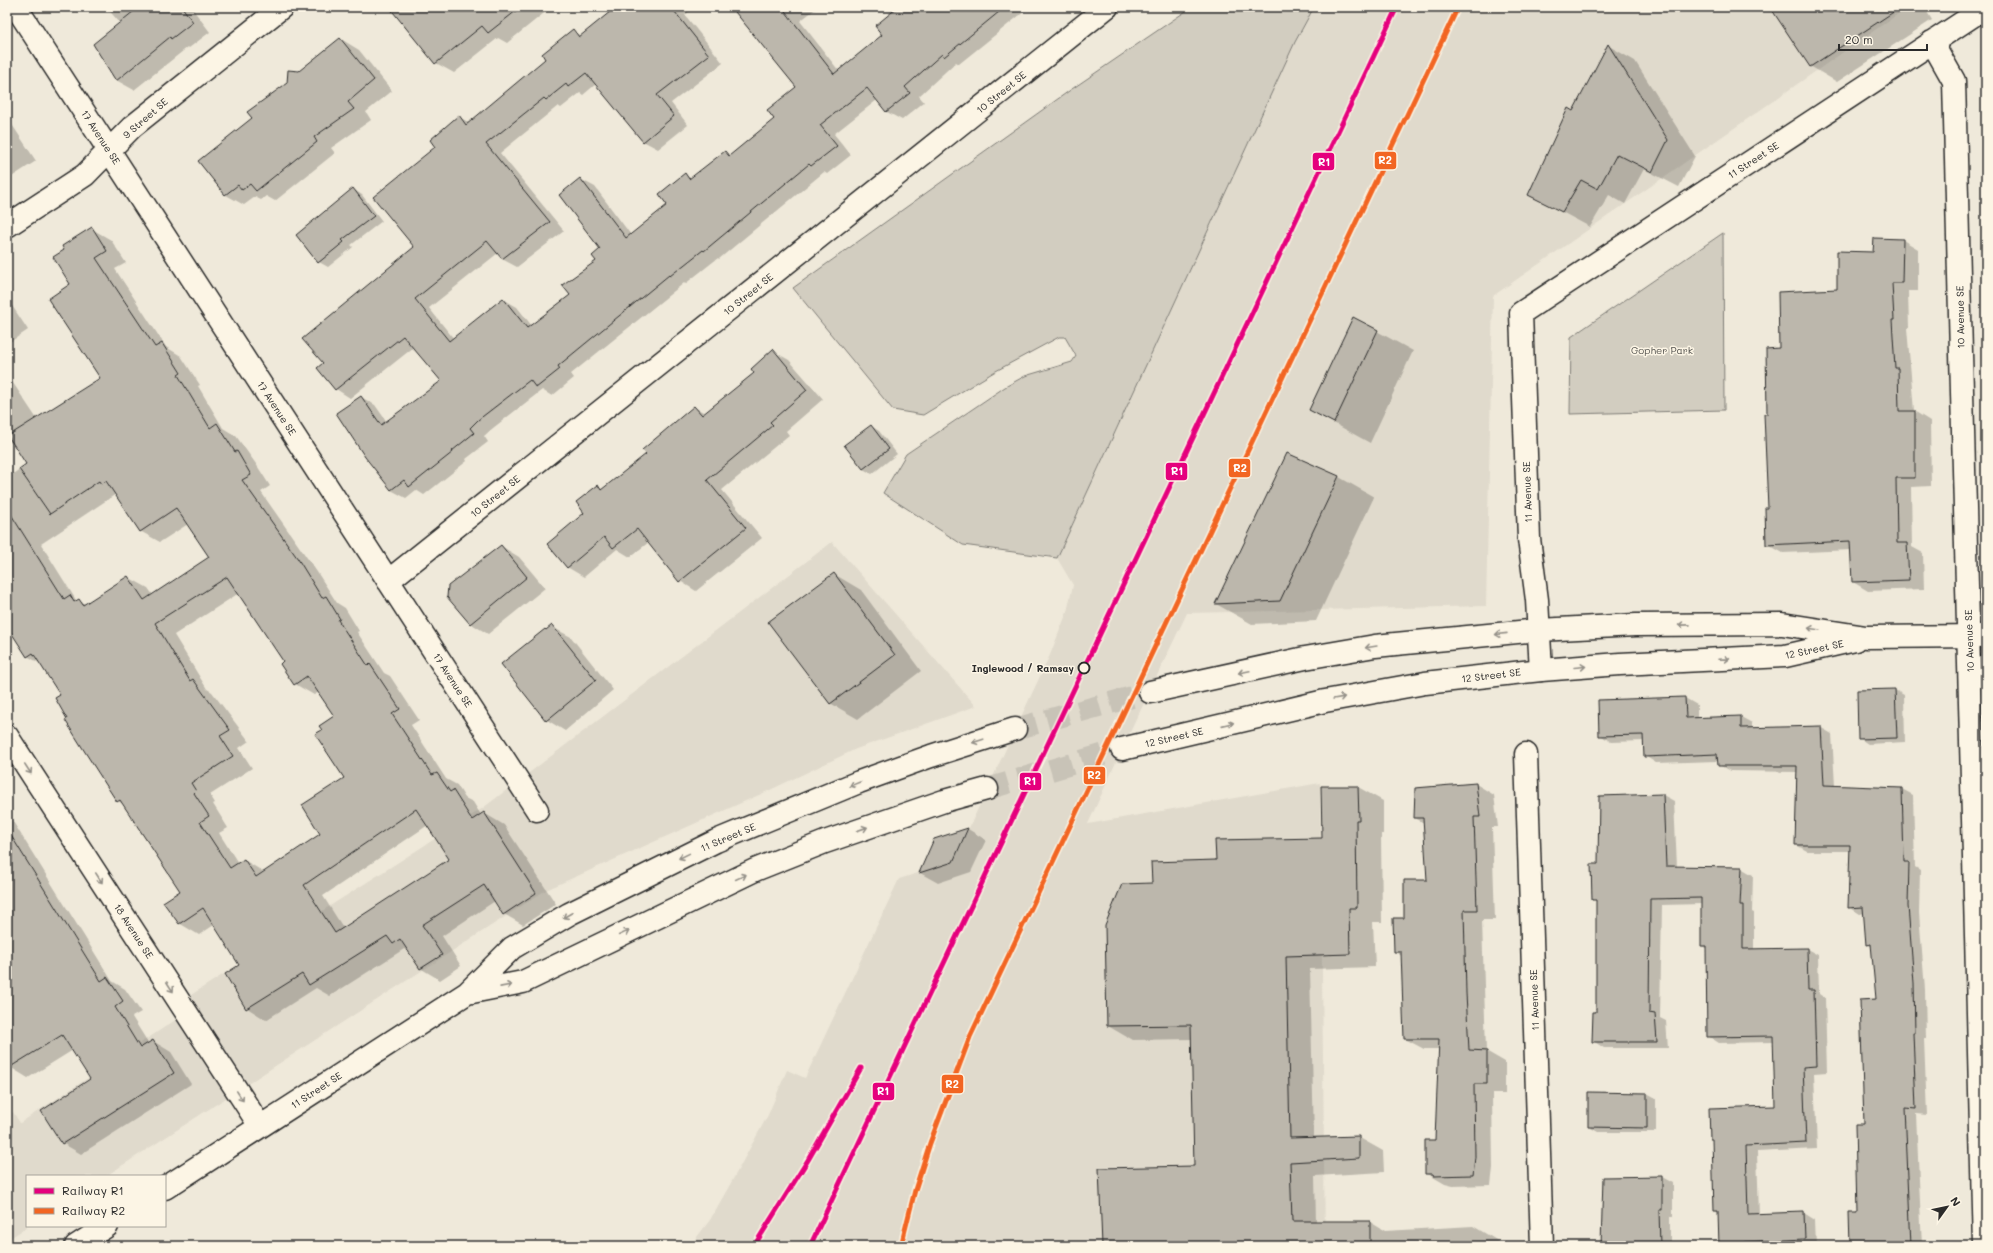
<svg xmlns="http://www.w3.org/2000/svg" width="1993" height="1253" viewBox="0 0 1993 1253" font-family="Mali,sans-serif">
  <style>
    .built { fill: #e0dacc }
    .green { fill: #d2cdc0; stroke: #7e7c76 }
    .shadow { fill: #0003; fill-rule: evenodd }
    .building { fill: #bcb7ac; stroke: #2b2b2b; fill-rule: evenodd }
    .lines { fill: none; stroke-linecap: round; stroke-linejoin: round }
    .secondary-tunnel { stroke: #c8c3b7; stroke-width: 22; stroke-dasharray: 22 11; stroke-linecap: butt }
    .street-casing { stroke: #2b2b2b; stroke-width: 25 }
    .secondary-casing { stroke: #2b2b2b; stroke-width: 25 }
    .street { stroke: #fcf5e5; stroke-width: 22 }
    .secondary { stroke: #fcf5e5; stroke-width: 22 }
    .rail-1-casing { stroke: #fcf5e5; stroke-width: 8 }
    .rail-2-casing { stroke: #fcf5e5; stroke-width: 8 }
    .rail-1 { stroke: #e5007d; stroke-width: 5 }
    .rail-2 { stroke: #f26522; stroke-width: 5 }
    .oneway { stroke: #949088 }
    .stop-dot { fill: #fcf5e5; stroke: #2b2b2b; stroke-width: 2 }
    .labels { text-anchor: middle; stroke-width: 3; stroke-linejoin: round; paint-order: stroke }
    .street-label { font-size: 10px; fill: #2b2b2b; stroke: #fcf5e5 }
    .park-label { font-size: 10px; fill: #555450; stroke: #fcf5e5 }
    .stop-label { font-size: 10px; font-weight: bold; fill: #2b2b2b; stroke: #fcf5e5; text-anchor: end }
    .line-badge { stroke: #fcf5e5; stroke-width: 1.5 }
    .badge-label { font-size: 11px; text-anchor: middle; font-weight: bold; fill: #fff }
  </style>
  <rect width="100%" height="100%" fill="#efe9da"/>
  <filter id="ink" filterUnits="userSpaceOnUse"><feTurbulence type="fractalNoise" baseFrequency=".025" numOctaves="2"/><feDisplacementMap in="SourceGraphic" scale="8" xChannelSelector="R" yChannelSelector="G"/><feConvolveMatrix kernelMatrix="1 2 1 2 8 2 1 2 1" color-interpolation-filters="sRGB"/></filter>
  <g filter="url(#ink)">
    <path class="built" d="M1314 7H1908L1493 296 1486 606 1187 613 1122 749 1088 824 1320 783 1325 1246H690L710 1220 732 1181 768 1115 787 1070 805 1078 899 879 953 862 1050 655 1067 612 1073 585 1057 558 1295 42Z
      M832 542 976 706 856 749 770 790 546 890 106 1176H27V1226H29L7 1240V1116L13 1112 20 1123 186 1013 180 1002 483 808Z"/>
    <path class="green" d="M1192 7H1314L1295 42 1057 558 963 545 883 493 906 454 1005 387 1025 376 1072 362 1076 356 1065 337H1059L994 372 923 415 893 410 793 288 1069 91Z
      M1723 233 1724 410 1570 414 1571 337Z"/>
    <path class="shadow" d="M106 7H191L210 32 189 48 188 47 134 90 116 80 120 23Z
      M399 7H548L549 9 507 43 498 38 454 73 436 63Z
      M617 7H695L685 15 723 63 671 103 688 125 658 149 643 141 596 84 583 95 580 93 561 108 558 106 500 153 564 231 517 267 502 259 498 253 429 308 454 339 503 299 517 307 532 326 571 295 597 262 602 250 580 179 595 187 631 235 669 205 685 175 692 179 725 152 731 155 776 119 797 88 732 7H818L800 21 839 71 883 35 906 7H1030L959 64 956 62 919 96 924 102 902 120 887 112 877 100 834 134 851 155 827 174 824 172 719 259 718 258 685 284 684 283 571 374 574 378 552 396 542 390 493 428 484 436 488 442 466 459 467 461 424 495 416 490 406 498 391 490 361 397 375 405 387 422 442 381 414 347 350 398 336 389 324 363 416 247 437 147 459 117 470 123 547 59 573 31 582 36Z
      M1771 7H1924L1932 20 1837 82 1810 66Z
      M341 39 359 50 392 91 366 112 371 120 331 148 335 153 275 201 266 196 261 200 255 197 244 205 226 195 199 161 253 118 299 72Z
      M1609 46 1635 61 1695 156 1679 187 1644 169 1625 204 1609 195 1590 227 1530 195Z
      M7 117 36 161 7 180Z
      M353 189 362 195 382 221 351 245 353 247 328 267 319 262Z
      M92 229 111 240 126 263 115 269 166 347 181 356 200 385 198 386 223 428 236 436 256 464 270 486 261 492 317 572 337 603 345 608 359 631 357 632 384 673 390 676 419 720 411 725 446 779 457 785 465 798 473 802 481 815 484 813 504 825 556 904 523 925 504 914 495 901 442 936 461 966 440 980 420 968 410 953 404 949 330 996 316 988 266 1020 247 1008 241 966 214 925 199 935 179 923 181 891 126 806 118 801 69 719 62 695 41 664 27 656 7 625V478L27 464 12 441 7 445V378L11 380 37 419 101 378 72 285 66 250ZM116 494 140 531 160 542 188 524 211 557 153 595 148 588 128 577 86 604 76 600 41 544ZM239 593 285 662 295 684 314 695 319 692 335 717 323 730 345 778 322 834 264 872 244 860 238 863 219 833 228 828 213 804 215 803 210 795 252 768 239 748 249 741 212 692 207 689 174 635ZM428 825 450 859 344 929 323 896Z
      M1903 240 1918 249V291H1908L1909 328H1907L1914 411 1930 421 1931 486 1911 487 1912 547 1923 553 1924 589 1868 591 1853 582 1851 550 1783 553 1767 544 1769 509 1768 415 1780 349 1874 253Z
      M7 298 28 330 7 344Z
      M1353 318 1413 351 1370 443 1310 410Z
      M773 351 789 360 823 399 786 431 789 435 722 490 762 538 696 591 680 581 649 542 630 557 617 549 584 577 567 567 586 513 598 486 603 490 647 454 694 407 705 413 756 373Z
      M871 426 879 431 897 454 872 474 863 469 845 445Z
      M1287 454 1339 477 1374 497 1316 621 1252 624 1216 604Z
      M501 546 519 557 545 588 488 634 470 623Z
      M834 574 861 590 921 671 858 719 830 703Z
      M552 627 571 637 613 690 565 731 547 720 502 664Z
      M1895 690 1904 695 1905 742 1868 744 1859 738Z
      M1685 698 1697 705V718L1741 717 1752 723V729L1820 727 1832 734 1835 786 1902 789 1913 795 1915 867 1920 870 1919 913 1925 990 1926 1039H1924L1927 1115 1916 1114 1922 1246H1851L1858 1214 1877 1000 1872 947 1867 944 1865 913 1860 914 1849 907 1851 851H1807L1796 845 1798 772 1730 771 1719 765 1718 761 1656 763 1645 756V741L1611 742 1600 735 1599 701Z
      M1476 784 1494 795 1498 827H1492L1495 920H1482L1486 1051 1505 1062V1094H1492L1493 1168 1491 1185 1453 1186 1445 1184 1426 1173 1436 1141 1439 1049H1424L1405 1039 1402 956 1395 952 1405 919 1428 881 1424 823 1415 818Z
      M1322 787H1358L1383 801V834H1381L1382 922H1373L1375 967 1310 969 1314 1138 1358 1137 1383 1151 1384 1172 1315 1176 1316 1222H1370L1385 1231 1473 1226 1498 1241V1246H1103L1195 1167 1193 1039 1132 1040 1108 1026 1153 884 1217 861 1323 839Z
      M1663 795 1674 801 1677 867 1741 868 1753 875 1752 912 1754 913V950L1807 949 1818 955 1819 994 1825 998 1827 1072 1814 1073 1817 1149 1757 1152 1759 1215 1804 1213 1815 1220 1816 1246H1720L1719 1213 1715 1211 1713 1140 1776 1107 1774 1042 1719 1043 1708 1036 1707 949 1702 946V904L1662 905 1660 1018 1666 1021 1668 1048H1604L1593 1041 1597 1013V901L1593 899 1599 865 1600 797Z
      M7 812 112 981 125 989 141 1012 132 1017 149 1044 153 1041 171 1052 191 1084 81 1154 62 1143 91 1080 73 1050 28 1078 10 1067 7 1063Z
      M968 829 986 840 971 872 938 883 920 873 934 839Z
      M1647 1094 1656 1099V1132H1598L1589 1127Z
      M1662 1177 1673 1183V1216H1670V1246H1603Z"/>
    <path class="building" d="M139 7H182L193 22 171 39 170 37 116 81 93 44Z
      M389 7H521L488 33 482 26 435 64Z
      M616 7H671L709 55 657 95 674 116 643 142 586 73 568 87 566 84 546 100 544 98 486 144 550 222 502 259 487 241 415 299 449 341 503 298 527 328 570 295 562 285 596 261 592 256 600 249 559 195 580 178 626 238 667 205 659 194 685 173 689 179 725 151 729 156 774 119 767 110 796 87 731 7H782L834 74 882 35 875 26 898 7H1005L944 57 942 54 905 87 910 93 886 112 867 88 820 125 837 146 811 166 809 164 704 251 703 250 670 276 669 275 558 366 560 369 536 388 530 380 478 420 470 428 474 433 452 451 453 452 409 487 404 480 391 490 365 457 336 413 361 396 381 425 441 381 403 336 335 390 317 368 323 363 302 339 414 247 373 197 435 147 430 140 459 115 466 125 545 59 542 54 573 29 579 37Z
      M1770 7H1901L1810 67Z
      M340 38 374 80 348 102 354 109 314 137 317 142 256 191 250 184 242 190 238 185 225 195 198 161 252 118 247 112 287 83 288 70 299 71Z
      M1608 44 1668 140 1652 172 1617 154 1598 189 1581 180 1562 212 1528 195 1568 108 1573 111Z
      M353 188 374 216 342 240 344 242 318 263 296 235Z
      M92 227 107 251 96 258 155 347 162 343 181 373 178 375 210 428 217 423 235 452 237 451 251 475 242 480 298 559 322 598 326 596 340 619 338 620 368 666 370 664 400 709 392 714 432 775 437 773 450 792 453 790 472 820 484 812 536 893 503 915 484 885 422 925 442 955 420 969 400 939 393 944 387 936 309 985 302 974 246 1009 225 974 239 965 203 908 179 924 163 902 180 891 120 800 117 802 85 752 65 720 67 719 55 698 60 695 33 653 27 657 7 626V508L64 599 70 595 74 602 79 599 83 605 128 576 144 600 209 557 176 508 140 532 106 481 101 484 99 481 50 514 19 469 26 464 8 436 100 378 48 299 70 284 53 257 64 250 62 246ZM227 577 283 661 280 664 294 685 307 676 334 716 319 726 322 730 315 734 344 778 302 805 320 834 256 877 244 859 230 868 200 822 209 816 194 793 196 791 191 783 233 756 220 736 230 730 193 679 190 681 155 623ZM416 809 449 859 335 933 304 885Z
      M1874 238 1903 239 1902 283H1892L1894 320H1892L1895 368H1898L1899 411H1915V478H1896L1897 543H1907L1909 580 1852 582 1850 541 1766 545 1765 508H1768L1764 414H1767L1766 349 1779 348 1778 292 1837 289V251L1873 252Z
      M1353 317 1378 330 1334 423 1309 410Z
      M773 349 807 390 770 422 773 425 707 480 746 528 679 582 637 529 613 548 604 537 567 568 547 544 584 513 576 502 598 485 601 490 646 454 642 450 694 406 702 415 754 373 751 369Z
      M871 425 889 449 863 469 844 445Z
      M1287 453 1339 476 1280 601 1215 604Z
      M501 545 527 577 470 624 447 597 448 586Z
      M834 573 895 655 830 704 768 622Z
      M552 625 596 680 546 721 501 664 545 629 546 630Z
      M1895 689 1897 738 1858 739 1857 690Z
      M1685 697 1686 718 1741 716V728L1821 726 1824 785 1902 788 1904 862H1909L1908 906 1914 983 1915 1033H1913L1916 1109 1905 1108 1911 1246H1850L1849 1213H1857L1855 1124H1864L1860 1000 1876 999 1871 944 1866 945 1863 907 1848 908 1850 845H1795L1797 766H1718L1717 754 1644 757 1643 735 1599 736 1598 700Z
      M1476 783 1480 817H1474L1477 910H1464L1466 993 1469 1050 1487 1051V1084H1474L1475 1157 1473 1175 1434 1176 1433 1174H1425V1140H1435L1439 1039H1404L1401 952H1394L1393 918H1404V880H1427L1423 818H1414L1415 788Z
      M1321 786H1358L1359 820H1356L1357 908H1349L1350 954 1286 956 1290 1138 1359 1136V1158L1290 1162 1292 1221H1370V1246H1102L1099 1168 1194 1166 1191 1025 1107 1026 1105 925 1122 884 1152 883 1151 862 1216 860 1215 840 1322 838Z
      M1663 794 1666 866 1742 867 1740 905H1743V949L1807 948 1808 990H1814L1816 1066 1803 1067 1806 1143 1746 1146 1748 1214 1804 1212 1805 1239 1745 1242V1246H1719L1718 1211H1714L1712 1139H1710L1709 1108 1775 1106 1773 1036 1707 1037 1706 946H1701V898L1650 899 1649 1013 1655 1014 1657 1042H1592L1593 1012H1596V900H1592L1591 864H1598L1599 796Z
      M968 828 953 862 919 873 934 839Z
      M7 829 101 981 107 977 123 1001 115 1007 140 1048 153 1040 174 1073 62 1144 41 1111 90 1079 62 1035 7 1069Z
      M1588 1092 1647 1093V1128L1588 1127Z
      M1662 1176V1210H1659L1660 1246H1601L1603 1177Z"/>
    <g class="lines">
      <path class="secondary-tunnel" d="M1015 729 1150 692
        M987 789 1122 749"/>
      <g class="street-casing">
        <path id="street" d="M16 7 537 810
          M1932 42 1954 81 1984 1246
          M7 226 85 175 132 127 282 7
          M388 581 1107 7
          M1541 670 1537 600 1529 539 1521 313 1986 7
          M7 736 260 1126
          M1526 754 1542 1246"/>
      </g>
      <g class="secondary-casing">
        <path id="secondary" d="M1150 692 1305 658 1375 646 1539 630 1636 625 1782 624 1866 637 1986 636
          M1122 749 1325 701 1425 683 1541 670 1620 664 1785 656 1855 640
          M467 993 523 982 755 870 825 842 944 801 987 789
          M165 1188 467 993 512 948 569 914 716 841 859 782 931 756 1015 729
          M76 1246 107 1226"/>
      </g>
      <use href="#street" class="street"/>
      <use href="#secondary" class="secondary"/>
      <g class="rail-1-casing">
        <path id="rail-1" d="M754 1246 808 1160 861 1068
          M810 1246 1397 7"/>
      </g>
      <g class="rail-2-casing">
        <path id="rail-2" d="M901 1246 915 1190 930 1143 970 1037 1458 7"/>
      </g>
      <use href="#rail-1" class="rail-1"/>
      <use href="#rail-2" class="rail-2"/>
    </g>
    <defs><path id="oneway-shaft" d="M-6 0H5M1.5-3L5.5 0L1.5 3" fill="none" stroke-width="1.6" stroke-linecap="round" stroke-linejoin="round"/></defs>
    <g class="oneway">
      <use href="#oneway-shaft" transform="translate(1684 625) rotate(179)"/>
      <use href="#oneway-shaft" transform="translate(1814 629) rotate(-171)"/>
      <use href="#oneway-shaft" transform="translate(1501 634) rotate(174)"/>
      <use href="#oneway-shaft" transform="translate(1371 647) rotate(171)"/>
      <use href="#oneway-shaft" transform="translate(1724 659) rotate(-2)"/>
      <use href="#oneway-shaft" transform="translate(1580 667) rotate(-5)"/>
      <use href="#oneway-shaft" transform="translate(1244 672) rotate(168)"/>
      <use href="#oneway-shaft" transform="translate(1339 698) rotate(-10)"/>
      <use href="#oneway-shaft" transform="translate(1228 724) rotate(-13)"/>
      <use href="#oneway-shaft" transform="translate(978 741) rotate(162)"/>
      <use href="#oneway-shaft" transform="translate(28 769) rotate(57)"/>
      <use href="#oneway-shaft" transform="translate(855 784) rotate(158)"/>
      <use href="#oneway-shaft" transform="translate(862 829) rotate(-19)"/>
      <use href="#oneway-shaft" transform="translate(684 856) rotate(154)"/>
      <use href="#oneway-shaft" transform="translate(741 877) rotate(-25)"/>
      <use href="#oneway-shaft" transform="translate(99 878) rotate(57)"/>
      <use href="#oneway-shaft" transform="translate(568 915) rotate(150)"/>
      <use href="#oneway-shaft" transform="translate(624 933) rotate(-25)"/>
      <use href="#oneway-shaft" transform="translate(506 986) rotate(-11)"/>
      <use href="#oneway-shaft" transform="translate(170 987) rotate(57)"/>
      <use href="#oneway-shaft" transform="translate(240 1096) rotate(57)"/>
    </g>
  </g>
  <circle class="stop-dot" cx="1084" cy="668" r="5.5"/>
  <g class="labels">
    <g class="street-label">
      <text transform="translate(1001 92) rotate(-39)" y="4">10 Street SE</text>
      <text transform="translate(145 118) rotate(-41)" y="4">9 Street SE</text>
      <text transform="translate(101 137) rotate(57)" y="4">17 Avenue SE</text>
      <text transform="translate(1753 160) rotate(-33)" y="4">11 Street SE</text>
      <text transform="translate(748 294) rotate(-39)" y="4">10 Street SE</text>
      <text transform="translate(1960 317) rotate(-91)" y="4">10 Avenue SE</text>
      <text transform="translate(277 408) rotate(57)" y="4">17 Avenue SE</text>
      <text transform="translate(1527 492) rotate(-92)" y="4">11 Avenue SE</text>
      <text transform="translate(495 496) rotate(-39)" y="4">10 Street SE</text>
      <text transform="translate(1969 641) rotate(-92)" y="4">10 Avenue SE</text>
      <text transform="translate(1814 649) rotate(-12)" y="4">12 Street SE</text>
      <text transform="translate(1491 675) rotate(-7)" y="4">12 Street SE</text>
      <text transform="translate(453 680) rotate(57)" y="4">17 Avenue SE</text>
      <text transform="translate(1174 737) rotate(-13)" y="4">12 Street SE</text>
      <text transform="translate(728 837) rotate(-23)" y="4">11 Street SE</text>
      <text transform="translate(134 931) rotate(57)" y="4">18 Avenue SE</text>
      <text transform="translate(1534 1000) rotate(-92)" y="4">11 Avenue SE</text>
      <text transform="translate(316 1090) rotate(-33)" y="4">11 Street SE</text>
    </g>
    <g class="park-label">
      <text x="1662" y="354">Gopher Park</text>
    </g>
    <g class="stop-label">
      <text x="1074" y="672">Inglewood / Ramsay</text>
    </g>
  </g>
  <g class="line-badge">
    <rect x="1374" y="151" width="23" height="19" rx="4" fill="#f26522"/>
    <rect x="1312" y="152" width="23" height="19" rx="4" fill="#e5007d"/>
    <rect x="1228" y="458" width="23" height="20" rx="4" fill="#f26522"/>
    <rect x="1165" y="462" width="23" height="19" rx="4" fill="#e5007d"/>
    <rect x="1083" y="766" width="23" height="19" rx="4" fill="#f26522"/>
    <rect x="1019" y="772" width="23" height="19" rx="4" fill="#e5007d"/>
    <rect x="941" y="1074" width="23" height="20" rx="4" fill="#f26522"/>
    <rect x="872" y="1082" width="23" height="19" rx="4" fill="#e5007d"/>
  </g>
  <g class="badge-label">
    <text x="1385" y="164">R2</text>
    <text x="1324" y="166">R1</text>
    <text x="1240" y="472">R2</text>
    <text x="1177" y="475">R1</text>
    <text x="1094" y="779">R2</text>
    <text x="1030" y="785">R1</text>
    <text x="952" y="1088">R2</text>
    <text x="883" y="1095">R1</text>
  </g>
  <rect width="1993" height="1253" fill="none" stroke="#fcf5e5" stroke-width="24"/>
  <rect x="12" y="12" width="1969" height="1229" fill="none" stroke="#2b2b2b" stroke-width="1.5" filter="url(#ink)"/>
  <rect x="26" y="1175" width="140" height="52" fill="#fcf5e5" stroke="#a8a49b"/>
  <rect x="34" y="1188" width="20" height="6" fill="#e5007d" stroke="#a8a49b"/>
  <text x="62" y="1195" font-size="12" fill="#2b2b2b">Railway R1</text>
  <rect x="34" y="1208" width="20" height="6" fill="#f26522" stroke="#a8a49b"/>
  <text x="62" y="1215" font-size="12" fill="#2b2b2b">Railway R2</text>
  <g transform="translate(1947 1207) rotate(57)" stroke="#fcf5e5" stroke-width="3" paint-order="stroke">
  <path d="M0-3L7 15L0 10L-7 15Z" fill="#2b2b2b"/>
  <text y="-6" font-size="11" font-weight="bold" text-anchor="middle" fill="#2b2b2b">N</text>
  </g>
  <path d="M1839 44v6h88v-6" fill="none" stroke="#2b2b2b" stroke-width="2"/>
  <text x="1845" y="44" font-size="12" fill="#2b2b2b" stroke="#fcf5e5" stroke-width="3" paint-order="stroke">20 m</text>
</svg>
